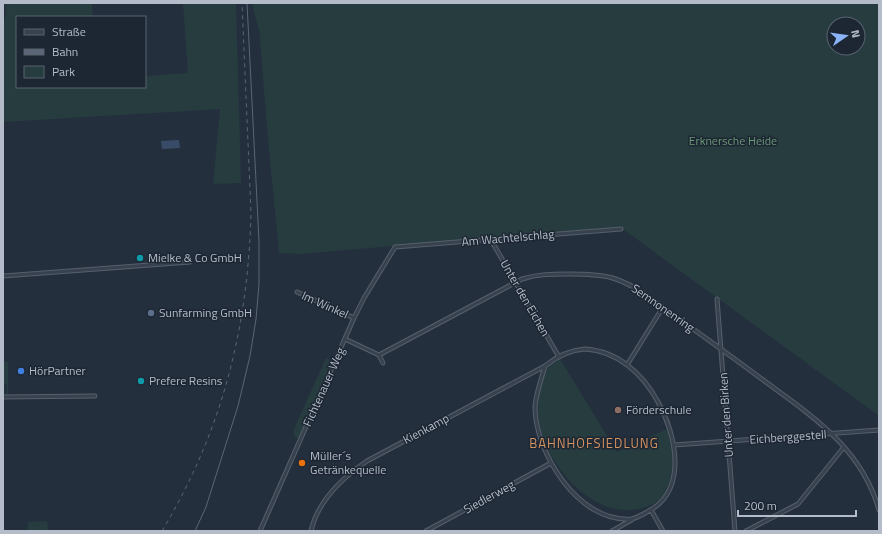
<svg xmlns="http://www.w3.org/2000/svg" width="882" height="534" viewBox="0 0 882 534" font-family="'Titillium Web',sans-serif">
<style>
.green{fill:#263c3f;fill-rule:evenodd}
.water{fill:#394c67}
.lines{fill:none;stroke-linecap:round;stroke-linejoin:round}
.minor-casing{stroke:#565f6c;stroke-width:5}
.minor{stroke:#38414e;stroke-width:3}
.tram{stroke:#5a6575;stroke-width:1}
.rail{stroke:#5a6575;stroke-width:1;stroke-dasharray:4 4;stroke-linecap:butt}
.culture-dot{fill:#0f9aa8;stroke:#1d2633;stroke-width:1.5}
.service-dot{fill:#5c6f8a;stroke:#1d2633;stroke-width:1.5}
.shop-dot{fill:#3f7fe0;stroke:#1d2633;stroke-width:1.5}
.education-dot{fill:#8d6e63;stroke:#1d2633;stroke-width:1.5}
.food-dot{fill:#e8710a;stroke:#1d2633;stroke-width:1.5}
.labels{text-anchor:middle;stroke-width:3;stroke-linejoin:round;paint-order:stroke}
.park-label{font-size:12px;fill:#6b9a76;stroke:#1d2633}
.street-label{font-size:12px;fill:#b4bcc9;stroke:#1d2633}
.poi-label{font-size:12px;fill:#b4bcc9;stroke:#1d2633;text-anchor:start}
.neighbourhood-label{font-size:13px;letter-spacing:1px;fill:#d59563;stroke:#1d2633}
</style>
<rect width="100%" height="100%" fill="#242f3e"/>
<path class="green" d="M5 3H92L93 17H17V87H145V76L188 73 183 3H236L241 183 213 184 220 109 3 122V29L6 11Z
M253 3H879V416L620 227 393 246 300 254 279 253C272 182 265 110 260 38 260 26 253 15 253 3ZM834 24H858V48H834Z
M326 358 333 361 299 439 295 437 293 431Z
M560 359 617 452 667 429C668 434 670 439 671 444 675 462 672 488 658 501 605 534 547 470 539 422 537 409 538 397 541 385 543 379 545 371 550 366 553 364 557 362 560 359Z
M3 361 8 362V394H3L7 393V385L3 384Z
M47 521 48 531H28V522Z"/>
<path class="water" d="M179 140 180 148 162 149 161 141Z"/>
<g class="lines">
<defs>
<path id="minor" d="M491 240 559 357
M3 276 190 262
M297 292 354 318
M717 299 735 531
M345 339 379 355 522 279C538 274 552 274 569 274 605 274 620 276 650 298 686 324 723 350 759 377 809 414 861 446 879 510
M585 349C618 351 643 374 658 402 676 434 689 491 647 512 642 515 637 518 631 519 579 523 535 453 535 407 536 393 541 380 545 366 556 357 571 350 585 349Z
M379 355 383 363
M627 365 663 307
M3 397 95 396
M674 445 879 430
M651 510 663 531
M260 531 354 318 364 298 395 247 621 229
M311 531C318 500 342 478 367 461L545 366
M426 531 551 463
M612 531 633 519
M746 531 798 504 844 447"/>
</defs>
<use href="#minor" class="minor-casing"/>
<use href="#minor" class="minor"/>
<path class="tram" d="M195 531 206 507 238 406 250 356 256 319 259 284V241L247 3"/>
<path class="rail" d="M162 531C222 431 248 329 251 213L242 3"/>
</g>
<g class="culture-dot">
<circle cx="140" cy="258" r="4"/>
<circle cx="141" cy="381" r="4"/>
</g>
<circle class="service-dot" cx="151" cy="313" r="4"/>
<circle class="shop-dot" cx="21" cy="371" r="4"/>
<circle class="education-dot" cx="618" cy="410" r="4"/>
<circle class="food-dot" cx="302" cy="463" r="4"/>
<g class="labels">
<g class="park-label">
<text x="733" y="145">Erknersche Heide</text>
</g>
<g class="street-label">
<text transform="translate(508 238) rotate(-5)" y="4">Am Wachtelschlag</text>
<text transform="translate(525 298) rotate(60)" y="4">Unter den Eichen</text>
<text transform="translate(325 305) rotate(24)" y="4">Im Winkel</text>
<text transform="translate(663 308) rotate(35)" y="4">Semnonenring</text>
<text transform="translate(324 387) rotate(-66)" y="4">Fichtenauer Weg</text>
<text transform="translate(726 415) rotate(-94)" y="4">Unter den Birken</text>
<text transform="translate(426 429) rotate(-28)" y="4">Kienkamp</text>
<text transform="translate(788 437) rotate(-4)" y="4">Eichberggestell</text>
<text transform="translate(489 497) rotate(-29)" y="4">Siedlerweg</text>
</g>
<g class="poi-label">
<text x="148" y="262">Mielke &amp; Co GmbH</text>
<text x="159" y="317">Sunfarming GmbH</text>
<text x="29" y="375">HörPartner</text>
<text x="149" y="385">Prefere Resins</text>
<text x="626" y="414">Förderschule</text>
<text x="310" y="460">Müller´s<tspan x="310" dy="14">Getränkequelle</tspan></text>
</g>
<g class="neighbourhood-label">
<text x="594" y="448">BAHNHOFSIEDLUNG</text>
</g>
</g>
<rect width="882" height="534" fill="none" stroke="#b4bcc9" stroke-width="8"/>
<rect x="16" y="16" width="130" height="72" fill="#1d2633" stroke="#59626f"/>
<rect x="24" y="29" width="20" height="6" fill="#38414e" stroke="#59626f"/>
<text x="52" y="36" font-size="12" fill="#b4bcc9">Straße</text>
<rect x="24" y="49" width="20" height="6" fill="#5a6575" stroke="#59626f"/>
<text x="52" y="56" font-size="12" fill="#b4bcc9">Bahn</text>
<rect x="24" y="66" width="20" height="12" fill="#263c3f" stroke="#59626f"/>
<text x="52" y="76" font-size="12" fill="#b4bcc9">Park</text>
<g transform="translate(846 36) rotate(77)"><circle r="19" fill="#1d2633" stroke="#59626f"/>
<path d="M0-3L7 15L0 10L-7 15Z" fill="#8ab4f8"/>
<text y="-6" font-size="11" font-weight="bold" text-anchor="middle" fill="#b4bcc9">N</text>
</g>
<path d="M738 510v6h118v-6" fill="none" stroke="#b4bcc9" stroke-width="2"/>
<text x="744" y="510" font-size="12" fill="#b4bcc9" stroke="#1d2633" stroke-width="3" paint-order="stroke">200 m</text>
</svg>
